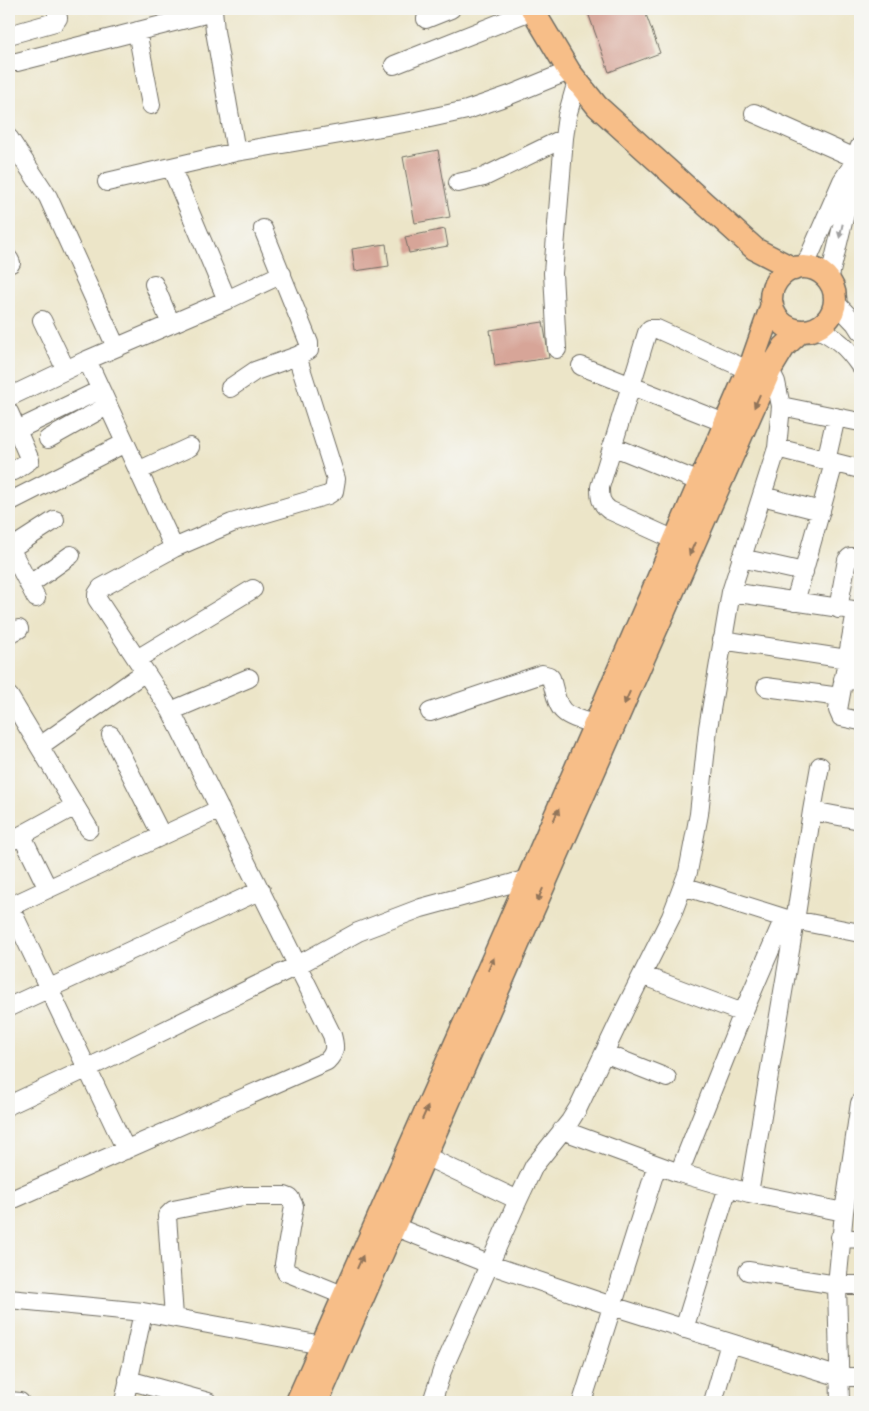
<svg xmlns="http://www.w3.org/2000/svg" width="869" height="1411" viewBox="0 0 869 1411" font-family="'Shantell Sans',sans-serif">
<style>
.building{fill:#d7a598}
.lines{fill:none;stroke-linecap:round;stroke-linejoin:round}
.minor-casing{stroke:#6f6c62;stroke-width:20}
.major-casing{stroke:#6f6c62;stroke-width:25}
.minor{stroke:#fff;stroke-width:18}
.major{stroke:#f7be88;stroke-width:22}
.oneway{fill:#a0a0a0}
.oneway2{fill:#91745a}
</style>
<rect width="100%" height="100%" fill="#f6f6f2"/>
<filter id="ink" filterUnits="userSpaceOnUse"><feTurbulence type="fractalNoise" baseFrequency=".02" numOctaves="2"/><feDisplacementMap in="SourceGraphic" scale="10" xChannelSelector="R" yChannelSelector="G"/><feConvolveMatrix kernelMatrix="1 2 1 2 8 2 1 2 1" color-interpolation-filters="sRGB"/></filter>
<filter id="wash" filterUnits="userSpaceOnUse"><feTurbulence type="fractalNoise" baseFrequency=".0096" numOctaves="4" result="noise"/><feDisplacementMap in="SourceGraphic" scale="20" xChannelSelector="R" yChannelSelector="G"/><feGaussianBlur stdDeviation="1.12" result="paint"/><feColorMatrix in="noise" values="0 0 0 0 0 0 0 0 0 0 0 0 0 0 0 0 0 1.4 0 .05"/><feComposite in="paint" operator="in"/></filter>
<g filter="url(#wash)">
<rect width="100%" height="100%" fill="#ece5c8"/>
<g id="blocks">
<path class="building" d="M592 9H644L660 53 609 72 587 10Z
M438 150 450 217 415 223 403 157Z
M445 229 448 246 409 253 405 237Z
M386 244 389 266 355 271 352 249Z
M543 322 549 358 495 366 490 330Z"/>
</g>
</g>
<g filter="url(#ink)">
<use href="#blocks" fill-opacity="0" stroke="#6f6c62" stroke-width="1"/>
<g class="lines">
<defs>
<path id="minor" d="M213 9 215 31 236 152
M426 19 451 9
M137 31 151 105
M9 35 55 22 58 18 56 9
M9 62H17L213 12
M394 65 533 10
M754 113 855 158
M9 138 48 197 116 347
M171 167 227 300
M107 182 236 152 416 121 467 110 510 95 569 71
M458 183 484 177 564 138
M9 259 11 263
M804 268 842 181 852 166 860 146
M829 280 852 185V169
M154 284 171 324
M835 302 855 323 860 331
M42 320 66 370
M816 328C837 338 847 347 860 366
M557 349 553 273 564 138 567 116 577 81
M581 366 725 423
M230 388 255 371 297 356
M9 397 87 360 227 300 282 274
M781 406 860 422
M9 412 30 460 14 471 9 469
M17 430 100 390
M48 439 107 406
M612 446 700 482
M777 448 860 469
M826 461 836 417
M138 471 190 447
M762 496 821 511
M9 502 125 443
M675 540 609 510C600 503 600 497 600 487L647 333 650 329H657L748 370
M9 546 36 598
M174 548 232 523 328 495 334 491 336 479 297 356 309 350V343L263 229
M10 549 55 520
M741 558 804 572
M29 585 71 555
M731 592 860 611
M795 602 834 463
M838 609 847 560 850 557H860
M856 611 838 710 841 717 860 721
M9 634 19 629
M722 640 847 659
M137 659 253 589
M843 679 860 681
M766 687 840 697
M9 696 89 829
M171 711 249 678
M430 712 542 674 549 676 551 678C560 714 559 714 595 724
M111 735 162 836
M40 746 145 672
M812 811 860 820
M22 836 48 889
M9 842 75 806
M683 886 784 918 860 933
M9 907 220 809
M10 907 126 1150
M642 975 743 1013
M9 1007 261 890
M604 1053 667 1078
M9 1105 88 1068 298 965 358 932 421 908 528 879
M562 1130 679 1173 749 1193 844 1212
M425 1156 518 1200
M679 1173 743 1013 784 918
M749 1193 795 921 812 811 820 766
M9 1201 327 1061C336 1052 335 1046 332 1035L171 711 97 599V594L101 588 174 548 87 360
M383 1222 491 1265 612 1306 840 1377H860
M840 1237 860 1239
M748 1271 837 1285H860
M9 1299 143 1312
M174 1317 167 1216 173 1210 243 1196H285L290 1198 294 1206 284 1264 286 1272 345 1296
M684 1329 728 1187
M128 1380 208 1402
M9 1401 20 1402
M124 1402 143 1312 322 1345
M432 1402 442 1371 518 1200 534 1166 570 1121 578 1108 625 1009 671 917 688 872 699 814 708 728 731 592 777 448 781 406 776 382 770 370
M582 1402 657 1165
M713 1402 730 1343
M840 1402 837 1285 844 1212 860 1103"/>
<path id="major" d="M532 9 569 71 597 106 755 249 794 269
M771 299a32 32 0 1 1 64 0a32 32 0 1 1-64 0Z
M297 1402 504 934 700 482 753 359 772 305
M317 1402 770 370 784 347 801 331"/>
</defs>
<use href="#minor" class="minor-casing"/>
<use href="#major" class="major-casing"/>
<use href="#minor" class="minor"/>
<use href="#major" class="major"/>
</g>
<defs><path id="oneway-solid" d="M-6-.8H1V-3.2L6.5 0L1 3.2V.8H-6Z" transform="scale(1.25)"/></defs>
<use class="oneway" href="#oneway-solid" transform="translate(841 231) rotate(103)"/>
<g class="oneway2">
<use href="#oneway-solid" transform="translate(757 401) rotate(114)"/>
<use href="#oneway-solid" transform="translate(692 549) rotate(114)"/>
<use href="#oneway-solid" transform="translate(627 698) rotate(114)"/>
<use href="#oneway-solid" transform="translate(556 815) rotate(-67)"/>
<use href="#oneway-solid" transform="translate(540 895) rotate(114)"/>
<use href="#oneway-solid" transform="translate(491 964) rotate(-66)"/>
<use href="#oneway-solid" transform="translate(425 1113) rotate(-66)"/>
<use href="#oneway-solid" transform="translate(360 1262) rotate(-66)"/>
</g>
</g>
<rect width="869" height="1411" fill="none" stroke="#f6f6f2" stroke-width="30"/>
</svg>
